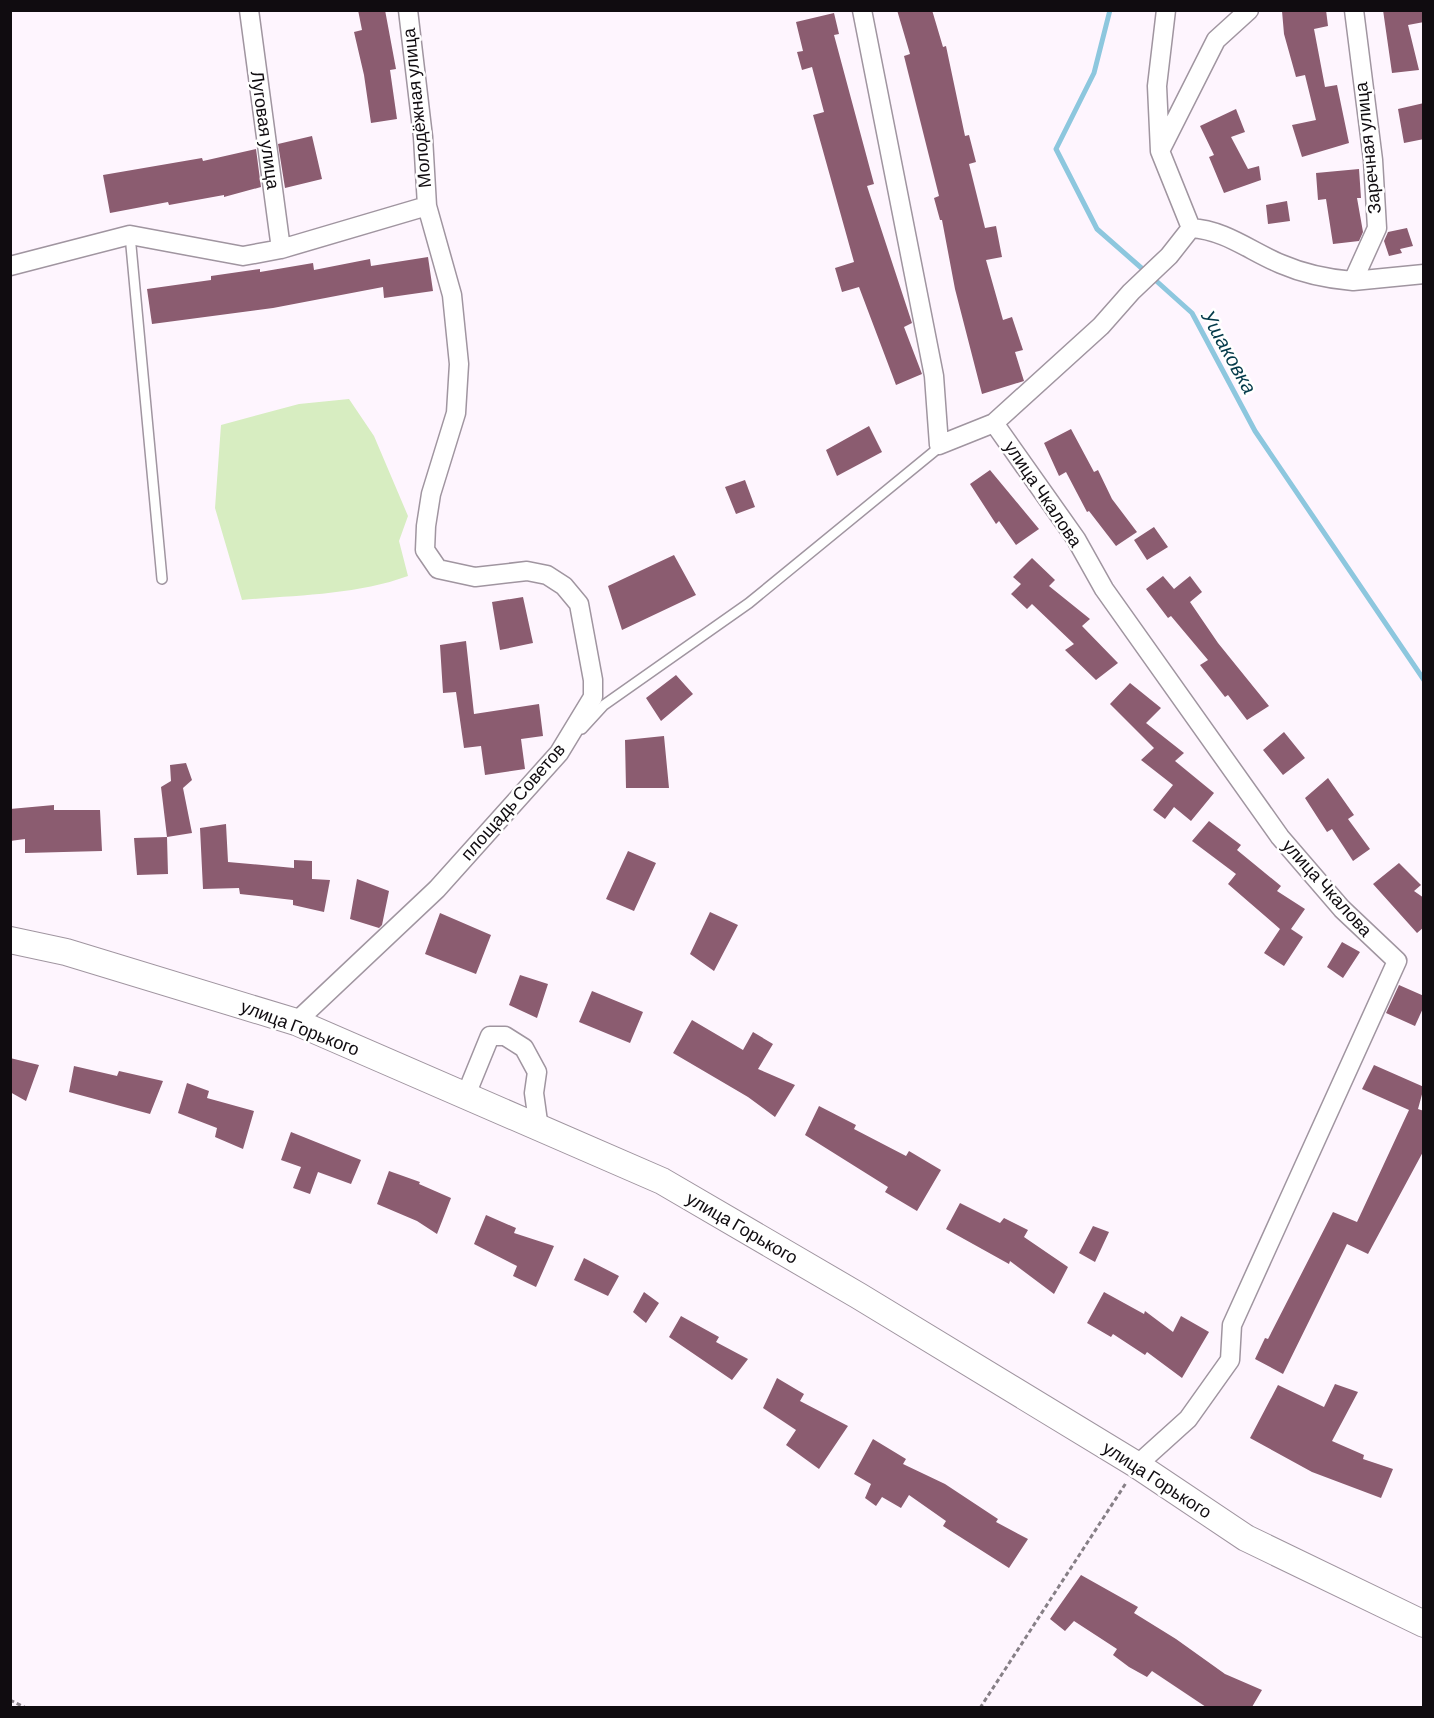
<svg xmlns="http://www.w3.org/2000/svg" width="1434" height="1718" viewBox="0 0 1434 1718" font-family="Barlow,sans-serif">
<style>
.green{fill:#d7edc1}
.lines{fill:none;stroke-linecap:round;stroke-linejoin:round}
.stream{stroke:#8dc7de;stroke-width:5}
.building{fill:#8b5c70}
.lane-casing{stroke:#a095a0;stroke-width:12}
.street-casing{stroke:#a095a0;stroke-width:21}
.secondary-casing{stroke:#a095a0;stroke-width:28}
.path{stroke:#867f86;stroke-width:3;stroke-dasharray:4.5 3;stroke-linecap:butt}
.lane{stroke:#fff;stroke-width:9}
.street{stroke:#fff;stroke-width:18}
.secondary{stroke:#fff;stroke-width:26}
.labels{text-anchor:middle;stroke-width:5;stroke-linejoin:round;paint-order:stroke}
.street-label{font-size:18px;fill:#100c10;stroke:#fff}
.water-label{font-size:20px;font-style:italic;fill:#043a4a;stroke:#fff}
</style>
<rect width="100%" height="100%" fill="#fef5fe"/>
<path class="green" d="M349 399 374 436 408 516 399 541 408 576C356 595 297 595 242 600L215 508 221 425 299 404Z"/>
<g class="lines">
<path class="stream" d="M1110 10 1094 73 1056 149 1097 229 1146 272
M1153 278 1192 313 1255 431 1424 680"/>
</g>
<path class="building" d="M358 10H385L396 69 390 70 397 119 371 123 364 75 354 32 362 30Z
M897 10H932L943 47 946 46 965 136 969 135 976 162 969 164 985 228 996 226 1002 257 986 260 1003 320 1012 317 1023 350 1015 352 1024 381 982 394 955 289 942 220H940L934 198 939 196 904 56 910 54Z
M1326 10 1328 26 1314 29 1325 87 1337 85 1349 143 1302 157 1292 125 1316 120 1305 75 1296 77 1284 34 1282 11Z
M1383 10H1424V22L1408 25 1419 70 1392 73Z
M834 13 839 34 834 35 874 184 867 186 912 323 904 327 922 374 896 385 859 287 842 292 835 268 854 262 813 115 824 112 812 67 802 70 797 52 803 51 796 22Z
M1424 103V139L1404 143 1398 109Z
M1236 109 1245 132 1231 137 1248 169 1259 166 1261 180 1224 193 1209 157 1214 155 1200 126Z
M312 136 322 179 285 188 278 144Z
M256 149 261 187 224 197V195L169 205 168 202 110 213 103 175 202 158 203 161Z
M1359 169 1361 198H1357L1363 232 1359 241 1333 244 1326 199 1318 200 1316 173Z
M1287 201 1290 221 1268 224 1266 205Z
M1407 228 1413 246 1400 249 1402 253 1389 256 1384 241 1388 232Z
M428 257 433 291 384 298 383 287 273 308 152 324 147 289 211 280V276L260 269V272L313 263 314 270 370 259 371 266Z
M869 426 882 452 837 476 826 450Z
M1071 429 1094 472 1098 470 1112 499 1137 532 1116 546 1089 511 1087 512 1066 472 1059 476 1044 443Z
M990 470 1039 529 1016 545 999 521 996 524 970 484Z
M745 480 755 507 736 514 725 487Z
M1154 527 1168 547 1147 560 1134 540Z
M674 555 696 595 622 630 608 586Z
M1032 558 1055 580 1049 586 1090 619 1082 626 1118 663 1096 680 1065 650 1074 644 1032 604 1027 609 1011 594 1021 584 1013 577Z
M1163 576 1174 589 1190 576 1202 592 1190 602 1218 643 1269 706 1247 720 1228 695 1225 697 1200 665 1208 660 1171 616 1168 618 1146 589Z
M523 597 533 643 500 650 492 602Z
M466 641 474 714 539 704 543 736 521 739 525 769 485 775 481 746 464 748 456 692 443 693 440 645Z
M676 675 693 694 661 721 646 698Z
M1130 683 1161 708 1146 723 1184 753 1175 761 1214 793 1191 821 1174 807 1165 819 1153 810 1173 785 1141 760 1154 748 1110 704Z
M1284 732 1305 758 1283 775 1263 750Z
M664 736 669 788H626L625 740Z
M186 763 192 780 183 788 192 833 167 837 161 787 171 781 170 765Z
M1328 778 1354 815 1348 819 1370 849 1353 861 1332 829 1327 832 1305 798Z
M54 805V810H100L102 851 25 853V839L10 841V809Z
M1209 821 1241 845 1237 850 1281 886 1277 891 1305 909 1291 929 1303 937 1284 966 1264 953 1280 929 1228 884 1236 874 1192 841Z
M226 824 228 862 294 868V860L312 861V879L330 880 324 912 293 905V900L240 894 239 888 203 889 200 828Z
M167 837 168 874 137 875 134 838Z
M628 851 656 863 634 911 606 899Z
M1399 863 1421 885 1414 891 1424 898V927L1417 933 1373 884Z
M357 879 389 891 382 925 379 928 350 919Z
M710 912 738 925 714 971 690 954Z
M440 913 491 935 476 974 425 954Z
M1342 942 1360 952 1343 978 1327 967Z
M520 975 548 984 537 1018 509 1005Z
M1399 985 1424 996V1006L1415 1026 1386 1013Z
M592 991 643 1012 630 1043 579 1022Z
M692 1020 743 1050 753 1032 773 1044 758 1069 795 1085 775 1117 748 1097 673 1053Z
M10 1058 39 1065 26 1101 10 1092Z
M1374 1065 1424 1087 1418 1109 1424 1111V1150L1368 1254 1347 1244 1283 1374 1255 1359 1265 1338 1268 1339 1333 1212 1357 1222 1409 1110 1362 1089Z
M74 1066 117 1076 119 1071 163 1081 150 1114 69 1092Z
M187 1083 209 1091 207 1098 254 1111 243 1149 215 1137 217 1128 178 1113Z
M819 1106 856 1125 854 1129 906 1156 909 1151 941 1170 917 1211 885 1192 888 1187 805 1135Z
M291 1132 361 1160 351 1184 318 1172 310 1194 293 1188 301 1167 281 1160Z
M389 1171 420 1182 419 1184 451 1198 437 1234 417 1221 377 1204Z
M960 1203 1000 1223 1004 1218 1028 1230 1024 1237 1068 1267 1054 1294 1010 1261 1009 1264 946 1229Z
M486 1215 516 1228 514 1233 554 1246 536 1287 513 1276 517 1266 474 1244Z
M1093 1226 1109 1232 1095 1262 1079 1253Z
M584 1258 619 1276 608 1296 574 1280Z
M644 1292 659 1303 646 1323 633 1312Z
M1104 1292 1144 1314 1145 1311 1173 1332 1181 1316 1209 1332 1182 1378 1147 1352 1145 1355 1113 1334 1111 1337 1087 1323Z
M681 1316 719 1337 716 1342 748 1359 732 1380 669 1337Z
M777 1378 804 1394 800 1401 848 1426 819 1469 786 1445 796 1430 763 1408Z
M1335 1384 1358 1392 1332 1441 1364 1455 1363 1459 1393 1469 1381 1498 1312 1472 1250 1438 1278 1385 1324 1407Z
M873 1439 906 1459 903 1464 945 1484 998 1519 996 1522 1028 1539 1009 1568 943 1526 946 1521 909 1495 901 1508 882 1497 876 1506 865 1498 871 1484 854 1474Z
M1081 1575 1138 1607 1134 1613 1176 1639 1225 1674 1262 1690 1252 1707H1206L1152 1671 1147 1677 1129 1667 1113 1655 1117 1649 1074 1621 1065 1631 1050 1619Z"/>
<g class="lines">
<defs>
<path id="lane" d="M130 235 162 579
M582 729 604 705 749 603 942 445"/>
<path id="street" d="M249 10 281 249
M862 10 934 376 939 445 994 423 1076 539 1104 589 1280 837 1342 909 1397 961 1232 1325 1230 1360 1188 1419 1137 1465
M1166 10 1157 86 1160 151 1191 228C1225 230 1250 251 1281 264 1304 274 1329 279 1353 281
M1354 10 1373 160 1377 228 1353 281 1424 274
M1161 149 1216 40 1249 10
M10 266 130 235 243 256 281 249 427 206
M994 423 1101 326 1131 292 1169 256 1191 228
M296 1022 437 889 559 753 593 697V680L579 604 564 586 547 575 527 571 475 577 438 569 425 550 426 526 431 494 456 413 459 364 452 295 427 206 423 137 408 10
M461 1095 470 1085 490 1036H505L524 1048 537 1072 534 1093 539 1129"/>
<path id="secondary" d="M10 940 66 952 296 1022 662 1181 859 1296 1137 1465 1246 1538 1424 1624"/>
</defs>
<use href="#lane" class="lane-casing"/>
<use href="#street" class="street-casing"/>
<use href="#secondary" class="secondary-casing"/>
<path class="path" d="M10 1700 26 1708
M980 1708 1126 1483"/>
<use href="#lane" class="lane"/>
<use href="#street" class="street"/>
<use href="#secondary" class="secondary"/>
</g>
<g class="labels">
<g class="street-label">
<text transform="translate(417 108) rotate(-96)" y="6">Молодёжная улица</text>
<text transform="translate(265 130) rotate(82)" y="6">Луговая улица</text>
<text transform="translate(1368 148) rotate(-96)" y="6">Заречная улица</text>
<text transform="translate(1043 494) rotate(56)" y="6">улица Чкалова</text>
<text transform="translate(513 802) rotate(-49)" y="6">площадь Советов</text>
<text transform="translate(1327 888) rotate(48)" y="6">улица Чкалова</text>
<text transform="translate(300 1028) rotate(21)" y="6">улица Горького</text>
<text transform="translate(742 1228) rotate(30)" y="6">улица Горького</text>
<text transform="translate(1157 1480) rotate(33)" y="6">улица Горького</text>
</g>
<g class="water-label">
<text transform="translate(1229 352) rotate(61)" y="7">Ушаковка</text>
</g>
</g>
<rect width="1434" height="1718" fill="none" stroke="#100c10" stroke-width="24"/>
</svg>
